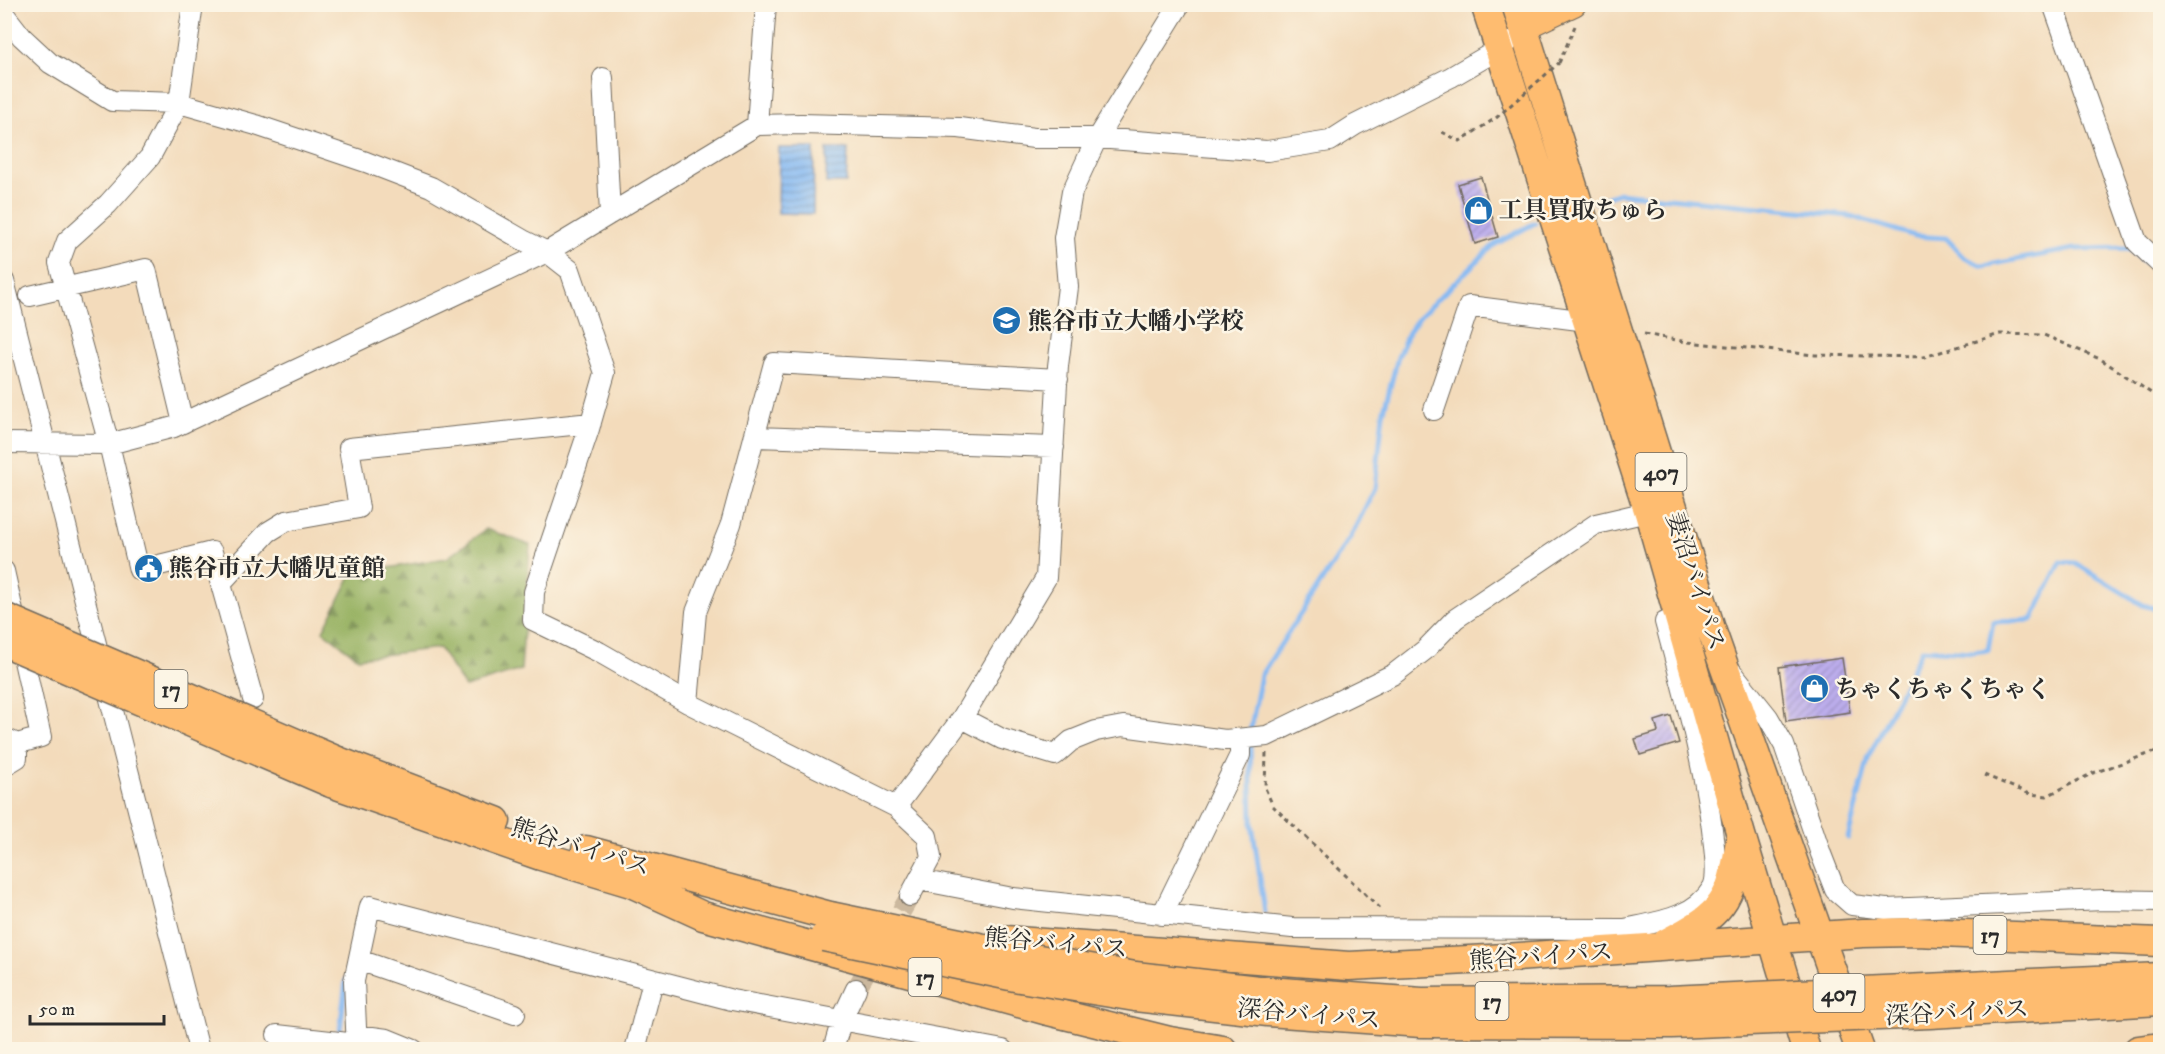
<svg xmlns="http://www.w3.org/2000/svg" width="2165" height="1054" viewBox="0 0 2165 1054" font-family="'IM FELL DW Pica','Noto Serif JP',serif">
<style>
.forest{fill:url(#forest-firs);stroke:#626e48;stroke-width:1.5}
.water{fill:url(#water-rules);stroke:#58728f;stroke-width:1.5}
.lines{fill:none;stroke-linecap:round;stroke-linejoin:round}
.stream{stroke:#85b9f3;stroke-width:5}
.building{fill:url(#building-hatch)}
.minor-tunnel{stroke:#cbb89e;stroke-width:20;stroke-dasharray:20 10;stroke-linecap:butt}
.minor-casing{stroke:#71695d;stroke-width:22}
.major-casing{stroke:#71695d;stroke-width:26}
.highway-casing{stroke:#71695d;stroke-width:31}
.path{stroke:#71695d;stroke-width:3;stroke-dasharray:4.5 4.5;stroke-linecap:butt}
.minor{stroke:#fff;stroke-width:20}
.major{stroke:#febc70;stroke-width:24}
.highway{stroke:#febc70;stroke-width:28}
.highway-bridge-casing{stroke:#71695d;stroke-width:31;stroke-linecap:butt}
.path-bridge{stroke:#71695d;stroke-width:3;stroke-dasharray:4.5 4.5;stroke-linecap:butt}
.highway-bridge{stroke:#febc70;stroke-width:28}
.labels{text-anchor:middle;stroke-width:5;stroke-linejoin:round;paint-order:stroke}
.shield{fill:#fcf5e5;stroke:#6a6863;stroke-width:1.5}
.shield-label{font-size:22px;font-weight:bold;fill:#2b2b2b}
.poi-label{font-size:24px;font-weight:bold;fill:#2b2b2b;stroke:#fcf5e5;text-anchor:start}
.street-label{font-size:24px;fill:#2b2b2b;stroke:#fcf5e5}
</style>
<defs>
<pattern id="forest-firs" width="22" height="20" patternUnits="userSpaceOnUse" patternTransform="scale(1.5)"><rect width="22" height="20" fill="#98b264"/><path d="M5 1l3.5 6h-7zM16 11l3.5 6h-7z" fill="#7c9153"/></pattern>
<pattern id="water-rules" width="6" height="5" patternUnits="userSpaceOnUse" patternTransform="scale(1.5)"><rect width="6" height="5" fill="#85b9f3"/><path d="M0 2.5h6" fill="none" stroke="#6d97c5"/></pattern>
<pattern id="building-hatch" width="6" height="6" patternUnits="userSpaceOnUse" patternTransform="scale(1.5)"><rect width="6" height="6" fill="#bdaeed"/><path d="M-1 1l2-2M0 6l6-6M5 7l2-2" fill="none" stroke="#9a8ec0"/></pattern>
</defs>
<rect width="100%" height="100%" fill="#fcf5e5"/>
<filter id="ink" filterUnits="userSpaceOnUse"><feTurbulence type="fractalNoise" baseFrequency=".0167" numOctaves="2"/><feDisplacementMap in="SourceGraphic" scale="12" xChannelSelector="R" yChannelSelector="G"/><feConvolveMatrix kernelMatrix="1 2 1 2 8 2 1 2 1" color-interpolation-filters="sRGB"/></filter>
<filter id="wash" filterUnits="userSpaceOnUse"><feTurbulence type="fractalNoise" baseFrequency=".008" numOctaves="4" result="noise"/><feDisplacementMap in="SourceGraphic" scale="24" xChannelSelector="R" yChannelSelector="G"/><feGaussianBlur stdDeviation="1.35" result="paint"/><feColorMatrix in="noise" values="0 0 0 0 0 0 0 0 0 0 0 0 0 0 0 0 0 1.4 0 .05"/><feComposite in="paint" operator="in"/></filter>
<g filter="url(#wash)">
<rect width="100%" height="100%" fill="#f3dbbb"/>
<path class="forest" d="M486 529 530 545 521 670 465 687 439 648 358 658 323 631 352 574 447 558Z"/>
<path class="water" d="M779 148H814L813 214 778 213Z
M827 149H848L846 183H826Z"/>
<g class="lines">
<path class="stream" d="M1595 202 1619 193 1850 216 1915 236 1946 238 1965 258 1983 266 2074 249 2128 248 2145 262
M1250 733 1261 675 1351 536 1375 488 1383 414 1398 357 1409 331 1420 316 1494 245 1535 223
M1250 742 1252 824 1265 912
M1848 838 1869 756 1922 649 1973 652 1988 650 1993 622 2032 620 2061 562 2075 563 2143 605 2160 610
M339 1039 346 980"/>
</g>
<g id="blocks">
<path class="building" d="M1481 177 1498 237 1475 244 1458 184Z
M1842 658 1850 712 1786 721 1779 667Z
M1671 716 1679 743 1640 755 1635 739 1658 732 1655 721Z"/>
</g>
</g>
<g filter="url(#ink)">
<use href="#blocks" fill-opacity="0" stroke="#71695d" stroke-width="1.5"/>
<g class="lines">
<path class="minor-tunnel" d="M856 989 910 896"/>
<defs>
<path id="minor" d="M193 4 179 103 150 157 108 204 67 241 59 263 109 444 139 570 212 552 253 699
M2053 4 2137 242 2160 264
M4 14 22 37 50 63 112 101 179 103 256 125 366 162 431 187 523 240 547 252 570 270 605 373 589 429 534 592 533 620 599 652 688 703 896 807 927 836 931 857 910 896
M603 78 610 214
M757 125 766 4
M4 281 199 1050
M30 296 146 269 183 423
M1434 410 1469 306 1587 321
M754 437 1054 447
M4 443 109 444 174 427 547 252 757 125 801 124 959 128 1034 138H1097L1267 151 1330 141 1355 125 1451 77 1499 49 1508 42
M4 571 41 737 17 744
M221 583 268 532 286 521 359 508 349 448 591 423
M1732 672 1768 717 1784 745 1821 854 1835 890 1852 905 1886 909 2104 900 2160 901
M688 703 696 612 731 524 774 363 1058 379
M962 718 1002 739 1055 755 1071 741 1096 731 1123 726 1225 740 1267 736 1394 674 1425 650 1455 619 1596 524 1660 509
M4 766 17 758V744L5 738
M896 807 962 718 1046 578 1058 366 1068 287 1064 238 1072 192 1097 138 1180 4
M919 880 1013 898 1292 928 1625 929C1657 922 1695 918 1713 887 1718 877 1715 858 1714 846 1706 770 1685 696 1665 622L1679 618
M1162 915 1240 755V739
M359 960 515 1014
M277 1035 357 1044
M357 1035 387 1039 414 1050
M357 1050 354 981 370 906 732 1000 1003 1050
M635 1050 653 981
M833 1050 842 1019 856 989"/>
<path id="major" d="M1523 28 1574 4"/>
<path id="highway" d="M1485 4 1649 513 1741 835 1806 1050
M1516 4 1711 629 1860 1050
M338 761 496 821
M331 783 541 856 651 889
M586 850 830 916
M633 884 703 916 1048 1011 1170 1041 1223 1050
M1006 940 1349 966 1489 959 1863 933 1916 932 2160 942
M1666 943C1723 913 1731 903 1740 840
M2138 1050 2160 1047"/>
</defs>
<use href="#minor" class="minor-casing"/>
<use href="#major" class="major-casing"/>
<use href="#highway" class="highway-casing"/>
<path class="path" d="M1559 63 1575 26
M1442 132 1460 141 1496 118
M1644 334 1687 342 1815 355 1924 357 2000 334 2044 335 2102 360 2160 399
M1266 753 1265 788 1273 806 1383 911
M1984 775 2030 794 2047 796 2093 773 2160 750"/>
<use href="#minor" class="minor"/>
<use href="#major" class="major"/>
<use href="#highway" class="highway"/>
<defs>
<path id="highway-bridge" d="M4 617 338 761
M4 642 331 783
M830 916 1022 956 1135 976 1267 991 1422 1002 1669 1000 2160 977
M824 937 1020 978 1135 997 1268 1012 1421 1023 1672 1024 1930 1014 2160 1001"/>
</defs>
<use href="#highway-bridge" class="highway-bridge-casing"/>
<path class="path-bridge" d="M1496 118 1559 63"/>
<use href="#highway-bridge" class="highway-bridge"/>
</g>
</g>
<defs>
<symbol id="shop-disc" viewBox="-11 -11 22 22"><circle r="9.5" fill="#1f6fb2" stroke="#fcf5e5"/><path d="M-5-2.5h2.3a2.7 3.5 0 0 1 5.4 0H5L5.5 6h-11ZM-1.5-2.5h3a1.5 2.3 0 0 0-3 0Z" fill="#fff"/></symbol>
<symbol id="school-disc" viewBox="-11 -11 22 22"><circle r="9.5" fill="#1f6fb2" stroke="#fcf5e5"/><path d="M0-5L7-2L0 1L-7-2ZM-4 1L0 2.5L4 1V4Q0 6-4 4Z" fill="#fff"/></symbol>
<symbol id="civic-disc" viewBox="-11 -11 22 22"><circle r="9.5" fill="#1f6fb2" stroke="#fcf5e5"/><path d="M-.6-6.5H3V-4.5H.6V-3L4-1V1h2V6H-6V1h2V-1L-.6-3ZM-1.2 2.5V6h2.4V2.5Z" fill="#fff"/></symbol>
</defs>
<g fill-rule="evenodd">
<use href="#shop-disc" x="1462" y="194" width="33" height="33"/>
<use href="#school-disc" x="990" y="304" width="33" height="33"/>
<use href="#civic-disc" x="132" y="552" width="33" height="33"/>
<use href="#shop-disc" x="1798" y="672" width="33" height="33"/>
</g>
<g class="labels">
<g class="shield">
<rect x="1635.5" y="453" width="51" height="38" rx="4.5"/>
<rect x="154.5" y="670" width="33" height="38" rx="4.5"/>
<rect x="1973.5" y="916" width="33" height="38" rx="4.5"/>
<rect x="908.5" y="958" width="33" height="38" rx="4.5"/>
<rect x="1813.5" y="974" width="51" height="38" rx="4.5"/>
<rect x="1475.5" y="982" width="33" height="38" rx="4.5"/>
</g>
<g class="shield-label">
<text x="1661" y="480">407</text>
<text x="171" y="697">17</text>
<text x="1990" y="943">17</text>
<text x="925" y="985">17</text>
<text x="1839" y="1001">407</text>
<text x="1492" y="1009">17</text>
</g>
<g class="poi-label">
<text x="1499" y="218">工具買取ちゅら</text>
<text x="1028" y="329">熊谷市立大幡小学校</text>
<text x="169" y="576">熊谷市立大幡児童館</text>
<text x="1835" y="697">ちゃくちゃくちゃく</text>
</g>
<g class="street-label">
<text transform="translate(1696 581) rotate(72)" y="8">妻沼バイパス</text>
<text transform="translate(581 847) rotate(17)" y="8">熊谷バイパス</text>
<text transform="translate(1056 943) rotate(5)" y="8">熊谷バイパス</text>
<text transform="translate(1541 956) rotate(-4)" y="8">熊谷バイパス</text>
<text transform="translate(1957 1012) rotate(-3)" y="8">深谷バイパス</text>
<text transform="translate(1309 1014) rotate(5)" y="8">深谷バイパス</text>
</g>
</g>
<rect width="2165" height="1054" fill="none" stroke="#fcf5e5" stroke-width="24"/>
<path d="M30 1015v9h134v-9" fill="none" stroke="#2b2b2b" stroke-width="3"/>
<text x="39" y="1015" font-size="18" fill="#2b2b2b" stroke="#fcf5e5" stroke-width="4.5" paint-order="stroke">50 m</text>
</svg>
